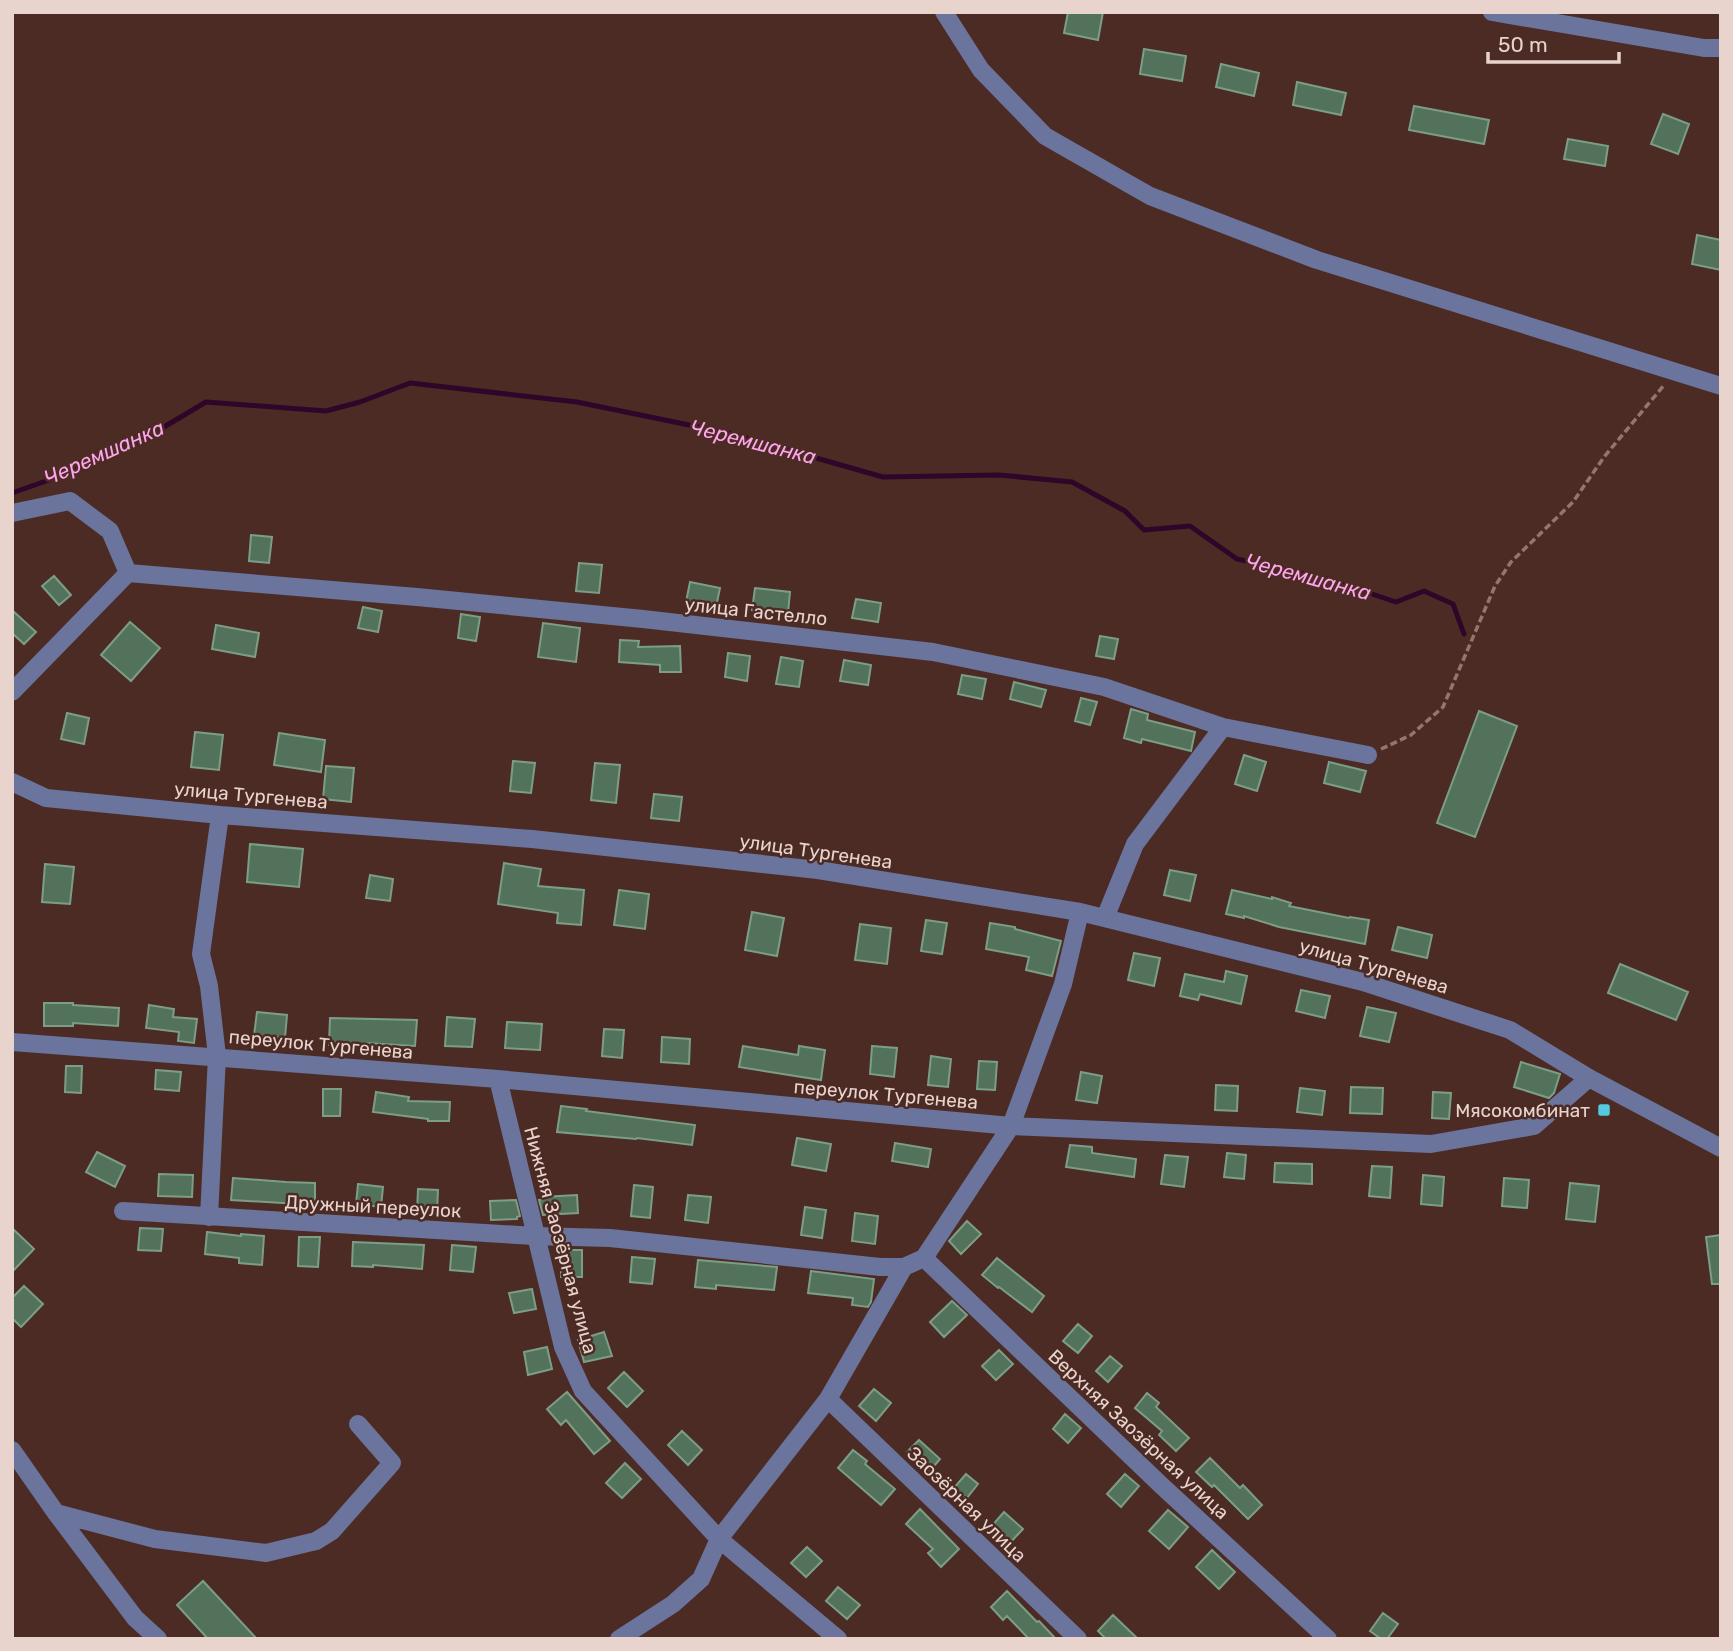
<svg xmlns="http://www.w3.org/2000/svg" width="1733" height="1651" viewBox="0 0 1733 1651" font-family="Rubik,sans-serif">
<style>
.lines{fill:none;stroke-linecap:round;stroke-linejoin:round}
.stream{stroke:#30052a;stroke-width:5}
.building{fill:#52725c;stroke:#7c9d86;stroke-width:2}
.path{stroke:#927670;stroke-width:3.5;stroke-dasharray:7 3.5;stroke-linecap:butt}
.minor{stroke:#6a749c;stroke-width:18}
.poi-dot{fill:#56c9e1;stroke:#4c2b24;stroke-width:2.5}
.labels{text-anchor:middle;stroke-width:5;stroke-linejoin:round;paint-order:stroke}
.street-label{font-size:19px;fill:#e8d3cd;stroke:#4c2b24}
.poi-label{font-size:19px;fill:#e8d3cd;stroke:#4c2b24;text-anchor:end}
.water-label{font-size:21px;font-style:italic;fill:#fea5ed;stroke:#4c2b24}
</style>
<rect width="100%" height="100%" fill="#4c2b24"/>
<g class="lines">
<path class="stream" d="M12 493 63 475 142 440 206 402 326 411 360 402 410 383 577 402 728 433 883 477 999 475 1072 482 1125 511 1144 530 1190 526 1237 559 1327 579 1396 602 1424 591 1453 604 1464 634"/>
</g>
<path class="building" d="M1068 12H1103L1098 40 1064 33Z
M1144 49 1186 56 1182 81 1140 74Z
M1221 64 1259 73 1254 96 1216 87Z
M1297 82 1346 93 1341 115 1293 105Z
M1414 106 1489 120 1484 144 1409 130Z
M1663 114 1689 124 1678 154 1651 144Z
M1568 139 1608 146 1605 166 1564 159Z
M1697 235 1721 240V270L1692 264Z
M251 535 272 537 269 563 249 561Z
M579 563 602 565 599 593 576 591Z
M54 576 71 595 59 605 42 586Z
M690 582 720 588 716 607 686 602Z
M755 588 790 592 788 613 752 610Z
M856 599 881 603 878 622 852 618Z
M363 607 382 611 378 632 358 628Z
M12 610 36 632 24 644 12 633Z
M461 614 480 617 476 641 458 638Z
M130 622 160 648 131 681 101 655Z
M543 623 580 628 576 662 538 657Z
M216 625 259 633 255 657 212 649Z
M1100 636 1118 639 1114 659 1096 656Z
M620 640 639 641 638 647 680 646 681 672H660V665L619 662Z
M728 653 750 656 747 681 725 677Z
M781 657 803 661 799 687 776 684Z
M844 660 871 665 868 685 840 681Z
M962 675 986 679 982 699 958 694Z
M1014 682 1046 690 1041 707 1010 699Z
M1081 698 1097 702 1090 725 1075 721Z
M1131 709 1148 714 1147 720 1195 732 1191 751 1142 739 1141 743 1124 738Z
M1479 711 1517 726 1475 837 1437 823Z
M67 713 89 718 84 744 61 739Z
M195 732 223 735 219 770 191 767Z
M279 733 325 740 321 772 274 765Z
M1244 755 1266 762 1257 791 1235 784Z
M513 761 535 763 531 793 510 791Z
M1329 762 1366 771 1360 792 1324 783Z
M595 763 620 765 616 803 591 800Z
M326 766 354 768 351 802 323 799Z
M654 794 682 797 679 821 651 818Z
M250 844 303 849 299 887 247 882Z
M504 863 541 869 538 886 584 890 581 925 557 923 558 913 498 904Z
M45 864 74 867 70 904 42 902Z
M1170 870 1196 875 1190 901 1164 895Z
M370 875 393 879 390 901 366 898Z
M619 890 649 894 645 929 614 925Z
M1232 890 1272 899V897L1291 903 1289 906 1349 918 1350 917 1369 920 1365 944 1279 927 1244 916V918L1226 914Z
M752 912 784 918 777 956 745 950Z
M926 920 947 923 942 954 921 951Z
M990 923 1015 927V929L1061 941 1052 976 1026 970 1029 957 986 949Z
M860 924 891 928 887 964 855 960Z
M1398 927 1432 935 1427 958 1392 950Z
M1134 953 1160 958 1154 986 1128 980Z
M1620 964 1688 992 1676 1020 1608 993Z
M1226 971 1247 976 1241 1004 1200 994 1198 1000 1180 996 1185 974 1224 982Z
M1301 990 1330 996 1325 1018 1296 1011Z
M44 1003H73V1005L119 1008 118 1026 73 1023V1026H44Z
M149 1005 174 1009 173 1017 197 1019 194 1043 178 1041 179 1032 146 1028Z
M1367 1007 1396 1013 1389 1042 1360 1036Z
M257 1012 287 1015 285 1038 254 1035Z
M447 1017 475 1019 472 1047 445 1046Z
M330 1018 417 1020 415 1046 365 1043V1046L329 1045Z
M507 1022 542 1024 540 1050 505 1048Z
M604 1029 624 1030 622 1058 602 1056Z
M662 1037 690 1039 689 1064 661 1062Z
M743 1046 798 1055 799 1046 825 1050 821 1080 739 1067Z
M872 1046 897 1048 894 1077 870 1074Z
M931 1056 951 1059 948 1087 928 1085Z
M979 1061 997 1062 995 1090 977 1089Z
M1521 1062 1560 1074 1554 1093 1549 1098 1514 1087Z
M66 1066H82L81 1093 65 1092Z
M156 1070 181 1072 179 1091 155 1089Z
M1081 1072 1102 1076 1097 1103 1076 1100Z
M1216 1085 1238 1086 1237 1111 1215 1110Z
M1351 1087 1383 1088 1382 1114 1350 1113Z
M1300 1088 1325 1091 1322 1115 1297 1112Z
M323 1089H341L340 1116H323Z
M376 1092 409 1097 408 1101 450 1102 449 1121H428V1119L373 1112Z
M1433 1092 1451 1093 1449 1119 1432 1118Z
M561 1106 587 1109 586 1111 695 1125 692 1145 637 1138 636 1139 557 1132Z
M797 1138 831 1144 826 1171 792 1165Z
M895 1143 931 1149 928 1167 892 1161Z
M1070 1145 1092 1147V1153L1136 1159 1134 1177 1066 1167Z
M97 1152 125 1166 115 1187 86 1172Z
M1227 1153 1246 1155 1244 1179 1224 1177Z
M1165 1155 1188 1157 1184 1187 1161 1184Z
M1275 1163 1312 1164V1184L1274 1182Z
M1372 1166 1392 1167 1390 1198 1369 1196Z
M159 1174 193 1175 192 1197 158 1196Z
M1423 1175 1444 1177 1442 1206 1421 1204Z
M233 1178 286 1182 315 1183V1205L231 1200Z
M1504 1178 1529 1180 1527 1208 1502 1206Z
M1570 1183 1599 1186 1595 1222 1566 1219Z
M358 1184 383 1187 381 1207 356 1204Z
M634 1185 653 1187 650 1218 631 1216Z
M418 1189 438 1190 437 1213 417 1212Z
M577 1195 578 1213 543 1215 539 1200 543 1199 542 1197Z
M688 1195 711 1197 708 1223 685 1220Z
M516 1200 520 1216 517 1217V1219L491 1220 490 1201Z
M805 1207 826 1210 822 1238 801 1235Z
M855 1213 878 1216 875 1244 852 1241Z
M967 1221 981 1234 961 1254 949 1241Z
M12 1228 34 1249 12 1272Z
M140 1228 163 1229 161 1251 138 1250Z
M207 1232 241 1236V1234L264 1236 262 1265 239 1263V1258L205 1254Z
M1721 1235V1284H1712L1706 1237Z
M299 1237H320L318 1267 298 1266Z
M353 1242 424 1245 422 1269 373 1265V1267L352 1266Z
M452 1245 476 1247 473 1272 450 1270Z
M561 1250H582V1277H561Z
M632 1257 655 1259 652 1284 630 1282Z
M997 1258 1044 1296 1032 1312 999 1287 998 1288 982 1275Z
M698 1260 777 1267 774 1290 716 1285V1289L695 1287Z
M811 1271 874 1279 871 1302 868 1307 852 1305 853 1298 808 1293Z
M24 1286 43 1304 21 1327 12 1318V1298Z
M532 1289 536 1309 514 1313 509 1293Z
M952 1301 967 1315 944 1337 930 1322Z
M1078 1324 1092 1336 1078 1353 1063 1341Z
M604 1332 612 1356 584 1362 578 1340Z
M547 1347 552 1369 528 1375 524 1352Z
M999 1350 1013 1364 996 1380 982 1366Z
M1110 1356 1122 1366 1108 1382 1096 1371Z
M624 1372 643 1391 627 1407 608 1388Z
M874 1389 891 1403 876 1421 859 1406Z
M567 1392 610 1441 594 1454 566 1420 561 1425 547 1409Z
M1147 1393 1159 1403 1156 1407 1189 1438 1176 1451 1159 1435 1162 1431 1135 1408Z
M1065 1414 1081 1428 1068 1443 1053 1429Z
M682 1431 702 1450 688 1465 668 1445Z
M919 1440 940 1459 929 1472 907 1452Z
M853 1450 867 1461 865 1464 895 1489 881 1505 838 1468Z
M1210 1458 1240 1488 1243 1485 1262 1505 1248 1519 1214 1485 1212 1487 1196 1472Z
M625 1463 641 1479 622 1498 606 1483Z
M966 1474 978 1484 966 1499 953 1489Z
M1125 1474 1139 1486 1121 1507 1107 1494Z
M920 1509 959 1549 941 1567 928 1553 933 1549 906 1524Z
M1168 1510 1188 1527 1169 1549 1149 1531Z
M1004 1512 1023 1529 1008 1545 990 1528Z
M807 1547 822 1561 806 1577 791 1563Z
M1212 1550 1235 1572 1219 1589 1196 1567Z
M203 1581 257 1639H208L177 1605Z
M838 1587 860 1605 847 1619 826 1601Z
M1007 1591 1037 1622 1039 1621 1056 1639H1029L1007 1616 1003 1620 991 1607Z
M1383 1613 1398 1624 1387 1639H1381L1370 1631Z
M1113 1615 1138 1639H1106L1098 1631Z"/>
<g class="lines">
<path class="path" d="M1381 749 1411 735 1443 707 1495 586 1511 562 1573 502 1604 457 1665 384"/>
<path class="minor" d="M944 12 981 70 1045 136 1150 196 1317 260 1721 386
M1492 12 1704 48H1721
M12 513 70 501 110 531 128 573
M128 573 417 597 643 619 933 652 1104 687 1223 727 1368 755
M12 692 128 573
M12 782 46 798 220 815 532 839 818 870 1080 912 1363 982 1510 1030 1589 1078 1721 1148
M1105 918 1135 844 1223 727
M12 1042 498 1079 1011 1126 1431 1144 1534 1126 1589 1078
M498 1079 563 1347 583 1391 719 1539 838 1639
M123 1211 535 1236 610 1238 880 1267H904
M209 1217 217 1056 209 986 201 954 220 815
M924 1258 1162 1486 1328 1639
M828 1399 1078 1639
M12 1450 56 1513 135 1618 158 1639
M56 1513 155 1539 266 1553 316 1541 332 1531 392 1463 358 1424
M619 1639 673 1604 701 1579 719 1539 828 1399 904 1267 924 1258 1011 1126 1063 984 1080 912"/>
</g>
<rect class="poi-dot" x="1597" y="1103" width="14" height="14" rx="3.5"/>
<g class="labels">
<g class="street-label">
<text transform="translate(756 611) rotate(6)" y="7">улица Гастелло</text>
<text transform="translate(251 795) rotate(5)" y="7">улица Тургенева</text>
<text transform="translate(816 851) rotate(8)" y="7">улица Тургенева</text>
<text transform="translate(1374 966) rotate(16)" y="7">улица Тургенева</text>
<text transform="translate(321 1044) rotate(5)" y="7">переулок Тургенева</text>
<text transform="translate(886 1094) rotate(5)" y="7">переулок Тургенева</text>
<text transform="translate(373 1206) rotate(3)" y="7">Дружный переулок</text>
<text transform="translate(561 1240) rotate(75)" y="7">Нижняя Заозёрная улица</text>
<text transform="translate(1139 1434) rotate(43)" y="7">Верхняя Заозёрная улица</text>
<text transform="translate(967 1504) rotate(44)" y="7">Заозёрная улица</text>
</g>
<g class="poi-label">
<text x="1590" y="1117">Мясокомбинат</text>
</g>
<g class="water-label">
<text transform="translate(753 442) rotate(14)" y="7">Черемшанка</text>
<text transform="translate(104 453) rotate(-24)" y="7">Черемшанка</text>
<text transform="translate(1308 577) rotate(15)" y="7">Черемшанка</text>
</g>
</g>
<rect width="1733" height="1651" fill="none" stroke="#e8d3cd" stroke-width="28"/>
<path d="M1488 52v10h131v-10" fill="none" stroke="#e8d3cd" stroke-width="3.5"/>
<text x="1498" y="52" font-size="21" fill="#e8d3cd" stroke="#4c2b24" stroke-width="5" paint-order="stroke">50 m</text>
</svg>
